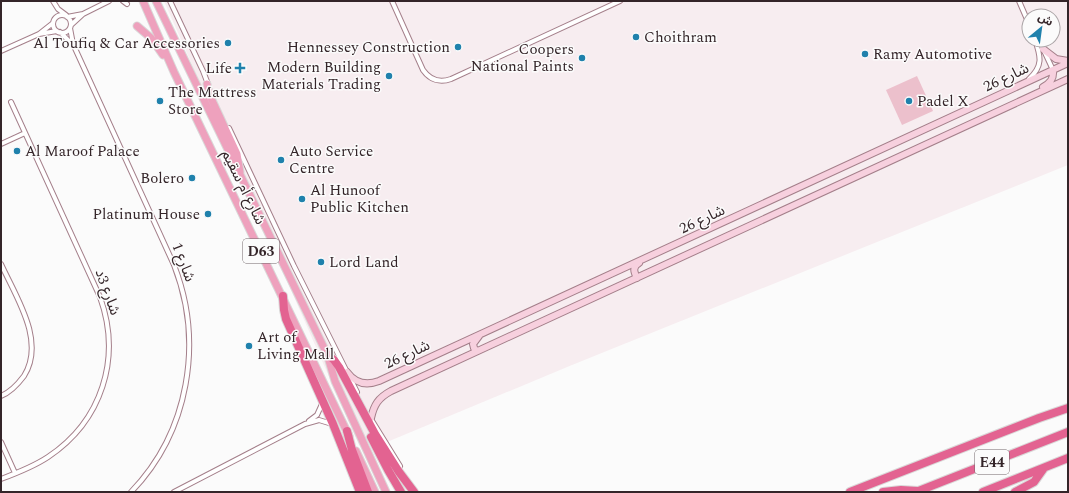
<svg xmlns="http://www.w3.org/2000/svg" width="1069" height="493" viewBox="0 0 1069 493" font-family="Spectral,'Noto Sans Arabic',serif">
<style>
.built{fill:#f7edf0;fill-rule:evenodd}
.green{fill:#ecc0cc}
.lines{fill:none;stroke-linecap:round;stroke-linejoin:round}
.street-casing{stroke:#a47f8a;stroke-width:6}
.secondary-casing{stroke:#a47f8a;stroke-width:8}
.primary-casing{stroke:#dad8d8;stroke-width:9}
.highway-casing{stroke:#dad8d8;stroke-width:10}
.street{stroke:#fff;stroke-width:4}
.secondary{stroke:#f7d0de;stroke-width:6}
.primary{stroke:#eea1bd;stroke-width:7}
.highway{stroke:#e36391;stroke-width:8}
.poi-dot{fill:#1f81ac;stroke:#fbfbfb;stroke-width:1.5}
.labels{text-anchor:middle;stroke-width:3;stroke-linejoin:round;paint-order:stroke}
.shield{fill:#fbfbfb;stroke:#706568;stroke-width:1}
.shield-label{font-size:14px;font-weight:bold;fill:#342529}
.poi-label{font-size:15px;fill:#342529;stroke:#fbfbfb;text-anchor:start}
.street-label{font-size:15px;fill:#342529;stroke:#fbfbfb}
</style>
<rect width="100%" height="100%" fill="#fbfbfb"/>
<path class="built" d="M164 1H1068V165L572 365 375 447 371 440 359 445ZM1029 16H1053V40H1029Z"/>
<path class="green" d="M917 76 933 111 902 125 886 90Z"/>
<g class="lines">
<defs>
<path id="street" d="M53 1 58 9 66 15
M123 1 127 4
M170 1 203 71 208 84
M392 1 423 70C430 80 440 83 451 79L620 1
M1019 1 1029 24
M53 24a9 9 0 1 1 18 0a9 9 0 1 1-18 0Z
M67 17 83 14
M71 25 83 14 109 1
M70 28 73 44 174 265C204 342 189 432 131 492
M60 32 71 43
M39 34 57 31
M1039 40 1053 70
M1 51 39 34 53 23
M1029 79C1043 66 1041 57 1035 40
M229 128 294 266 357 392
M1 144 25 133
M1 264C16 297 46 341 24 376 18 384 11 392 1 396
M371 419 400 466
M309 421 317 415 322 404
M1 442 15 473
M1 479C17 473 33 467 48 457 102 421 122 358 100 297L11 102
M174 492 305 424 319 420 332 424"/>
<path id="secondary" d="M1043 49 1056 59 1068 61
M1043 87C1050 83 1054 79 1053 70
M637 278C634 272 632 267 639 263
M477 351 474 348 473 344 479 336
M347 372C355 383 366 386 379 381L1068 63
M371 418C374 405 378 398 391 391L1068 79"/>
<path id="primary" d="M143 1 174 72 349 436
M156 1 327 354 335 381 386 492
M137 26 151 38 163 55
M207 84 210 96 237 154 240 172
M356 451 375 492"/>
<path id="highway" d="M283 296 284 310 286 319 333 424 360 492
M327 354 334 360 339 367 375 434 399 472 414 492
M347 431 352 450 368 492
M371 437 388 470 401 492
M850 492 1039 418 1068 408
M883 492 901 490 918 491
M916 492 1068 432
M983 492 1068 458
M1015 492 1034 482 1044 468"/>
</defs>
<use href="#street" class="street-casing"/>
<use href="#secondary" class="secondary-casing"/>
<use href="#primary" class="primary-casing"/>
<use href="#highway" class="highway-casing"/>
<use href="#street" class="street"/>
<use href="#secondary" class="secondary"/>
<use href="#primary" class="primary"/>
<use href="#highway" class="highway"/>
</g>
<g class="poi-dot">
<circle cx="636" cy="37" r="4"/>
<circle cx="228" cy="43" r="4"/>
<circle cx="458" cy="47" r="4"/>
<circle cx="865" cy="54" r="4"/>
<circle cx="582" cy="58" r="4"/>
<path d="M238 62h4v4h4v4h-4v4h-4v-4h-4v-4h4z"/>
<circle cx="389" cy="76" r="4"/>
<circle cx="160" cy="101" r="4"/>
<circle cx="909" cy="101" r="4"/>
<circle cx="17" cy="151" r="4"/>
<circle cx="281" cy="160" r="4"/>
<circle cx="192" cy="178" r="4"/>
<circle cx="302" cy="199" r="4"/>
<circle cx="208" cy="214" r="4"/>
<circle cx="321" cy="262" r="4"/>
<circle cx="249" cy="346" r="4"/>
</g>
<g class="labels">
<g class="shield">
<rect x="243" y="239" width="36" height="24" rx="3"/>
<rect x="975" y="450" width="34" height="24" rx="3"/>
</g>
<g class="shield-label">
<text x="261" y="256">D63</text>
<text x="992" y="467">E44</text>
</g>
<g class="poi-label">
<text x="644" y="42">Choithram</text>
<text x="220" y="48" text-anchor="end">Al Toufiq &amp; Car Accessories</text>
<text x="450" y="52" text-anchor="end">Hennessey Construction</text>
<text x="574" y="54" text-anchor="end">Coopers<tspan x="574" dy="17">National Paints</tspan></text>
<text x="873" y="59">Ramy Automotive</text>
<text x="381" y="72" text-anchor="end">Modern Building<tspan x="381" dy="17">Materials Trading</tspan></text>
<text x="232" y="73" text-anchor="end">Life</text>
<text x="168" y="97">The Mattress<tspan x="168" dy="17">Store</tspan></text>
<text x="917" y="106">Padel X</text>
<text x="25" y="156">Al Maroof Palace</text>
<text x="289" y="156">Auto Service<tspan x="289" dy="17">Centre</tspan></text>
<text x="184" y="183" text-anchor="end">Bolero</text>
<text x="310" y="195">Al Hunoof<tspan x="310" dy="17">Public Kitchen</tspan></text>
<text x="200" y="219" text-anchor="end">Platinum House</text>
<text x="329" y="267">Lord Land</text>
<text x="257" y="342">Art of<tspan x="257" dy="17">Living Mall</tspan></text>
</g>
<g class="street-label">
<text transform="translate(1006 77) rotate(-25)" y="5">شارع 26</text>
<text transform="translate(244 187) rotate(64)" y="5">شارع أم سقيم</text>
<text transform="translate(702 219) rotate(-25)" y="5">شارع 26</text>
<text transform="translate(184 262) rotate(69)" y="5">شارع 1</text>
<text transform="translate(108 292) rotate(70)" y="5">شارع 3د</text>
<text transform="translate(407 354) rotate(-25)" y="5">شارع 26</text>
</g>
</g>
<rect width="1069" height="493" fill="none" stroke="#342529" stroke-width="4"/>
<g transform="translate(1041 28) rotate(29)"><circle r="19" fill="#fbfbfb" stroke="#aba5a7"/>
<path d="M0-3L7 15L0 10L-7 15Z" fill="#1f81ac"/>
<text y="-6" font-size="11" font-weight="bold" text-anchor="middle" fill="#342529">ش</text>
</g>
</svg>
